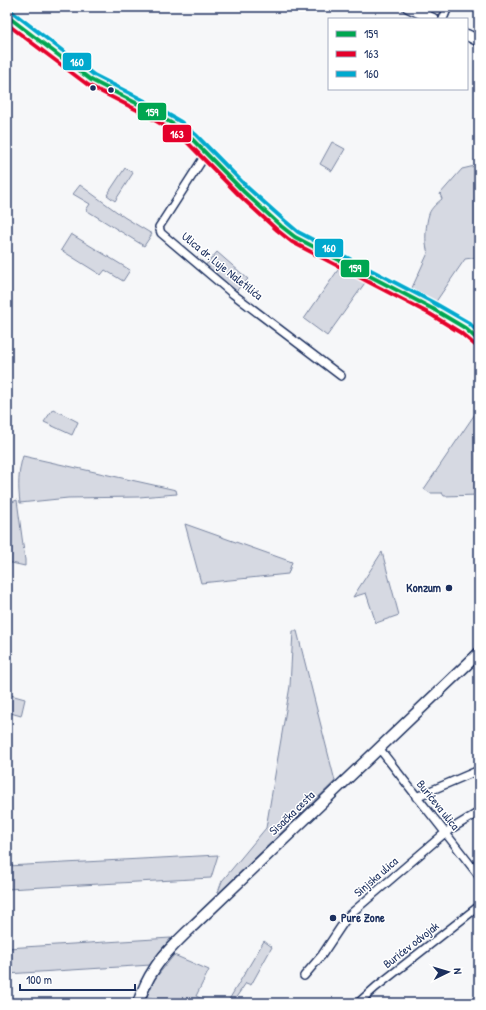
<svg xmlns="http://www.w3.org/2000/svg" width="486" height="1010" viewBox="0 0 486 1010" font-family="'Patrick Hand',sans-serif">
<style>
.green{fill:#d6d9e2;stroke:#7884a0}
.lines{fill:none;stroke-linecap:round;stroke-linejoin:round}
.street-casing{stroke:#1b2f5e;stroke-width:10}
.secondary-casing{stroke:#1b2f5e;stroke-width:13}
.street{stroke:#fff;stroke-width:7}
.secondary{stroke:#fff;stroke-width:10}
.bus-1-casing{stroke:#fff;stroke-width:7}
.bus-2-casing{stroke:#fff;stroke-width:7}
.bus-3-casing{stroke:#fff;stroke-width:7}
.bus-1{stroke:#00a651;stroke-width:4}
.bus-2{stroke:#e4002b;stroke-width:4}
.bus-3{stroke:#00a9ce;stroke-width:4}
.bus-dot{fill:#1b2f5e;stroke:#fff;stroke-width:1.5}
.labels{text-anchor:middle;stroke-width:3;stroke-linejoin:round;paint-order:stroke}
.street-label{font-size:12px;fill:#1b2f5e;stroke:#fff}
.poi-label{font-size:12px;font-weight:bold;fill:#1b2f5e;stroke:#fff;text-anchor:end}
.line-badge{stroke:#fff;stroke-width:1.5}
.badge-label{font-size:11px;text-anchor:middle;font-weight:bold;fill:#fff}
</style>
<rect width="100%" height="100%" fill="#f6f7f9"/>
<filter id="ink" filterUnits="userSpaceOnUse"><feTurbulence type="fractalNoise" baseFrequency=".025" numOctaves="2"/><feDisplacementMap in="SourceGraphic" scale="8" xChannelSelector="R" yChannelSelector="G"/><feConvolveMatrix kernelMatrix="1 2 1 2 8 2 1 2 1" color-interpolation-filters="sRGB"/></filter>
<g filter="url(#ink)">
<path class="green" d="M332 142 345 149 332 171 320 164Z
M479 165V257L465 259 435 303 411 290 428 253C424 243 426 223 429 214 431 208 437 203 442 199L440 194 462 169Z
M125 168 133 173 115 201 107 195Z
M80 185 124 217 152 234 144 246 86 210 90 204 73 194Z
M71 234 130 270 123 281 105 270 101 275 61 250Z
M217 252 248 279 235 292 205 266Z
M340 267 367 280 327 336 304 319Z
M479 408V495L444 496 442 493H430L424 489Z
M53 409 78 422 72 435 44 422Z
M23 456 176 490 177 494 139 497 68 498 20 503C18 487 18 472 23 456Z
M17 500 25 560V566L7 562V504Z
M185 524 292 562 288 574 201 583Z
M382 552 399 615 376 623 366 593 353 597Z
M293 631H297L335 781 217 895 222 881 266 828 290 686Z
M7 694 25 699 21 716 7 712Z
M218 855 211 878 7 889V866Z
M171 938 160 951 151 965 7 974V948Z
M264 941 272 947 251 985 246 983 232 1003H227Z
M174 955 209 970 196 996 211 1003H162L147 996 154 980Z"/>
<g class="lines">
<defs>
<path id="street" d="M443 19 448 7
M7 31 14 20
M206 154 161 224 159 227 161 233 233 294 341 376
M379 748C412 791 446 833 479 876
M416 797 479 770
M304 976 322 955 348 916 446 832 479 812
M358 1003 376 987 479 906"/>
<path id="secondary" d="M408 7 433 19
M7 16 91 80 142 106 178 127 192 139 244 192 281 226 295 237 433 309 465 328 479 341
M467 35 479 41
M138 1003C142 992 146 981 153 971 163 954 179 940 193 926L479 653"/>
</defs>
<use href="#street" class="street-casing"/>
<use href="#secondary" class="secondary-casing"/>
<use href="#street" class="street"/>
<use href="#secondary" class="secondary"/>
<defs>
<path id="bus-1" d="M7 16 91 80 142 106 178 127 192 139 244 192 281 226 295 237 433 309 465 328 479 341"/>
<path id="bus-2" d="M7 24 88 85 139 111 175 132 188 143 240 196 277 230 292 242 430 314 461 333 475 345"/>
<path id="bus-3" d="M11 11 94 75 145 101 181 122 196 135 248 188 285 221 298 232 436 304 469 323 479 333"/>
</defs>
<use href="#bus-1" class="bus-1-casing"/>
<use href="#bus-2" class="bus-2-casing"/>
<use href="#bus-3" class="bus-3-casing"/>
<use href="#bus-1" class="bus-1"/>
<use href="#bus-2" class="bus-2"/>
<use href="#bus-3" class="bus-3"/>
</g>
</g>
<g class="bus-dot">
<circle cx="93" cy="88" r="3.5"/>
<circle cx="111" cy="90" r="3.5"/>
<circle cx="449" cy="588" r="4"/>
<circle cx="333" cy="918" r="4"/>
</g>
<g class="labels">
<g class="street-label">
<text transform="translate(222 266) rotate(39)" y="4">Ulica dr. Luje Naletilića</text>
<text transform="translate(438 805) rotate(51)" y="4">Burićeva ulica</text>
<text transform="translate(292 813) rotate(-44)" y="4">Sisačka cesta</text>
<text transform="translate(376 877) rotate(-41)" y="4">Sinjska ulica</text>
<text transform="translate(411 945) rotate(-38)" y="4">Burićev odvojak</text>
</g>
<g class="poi-label">
<text x="441" y="592">Konzum</text>
<text x="341" y="922" text-anchor="start">Pure Zone</text>
</g>
</g>
<g class="line-badge">
<rect x="62" y="52" width="30" height="19" rx="4" fill="#00a9ce"/>
<rect x="137" y="102" width="30" height="19" rx="4" fill="#00a651"/>
<rect x="162" y="124" width="30" height="19" rx="4" fill="#e4002b"/>
<rect x="314" y="238" width="30" height="20" rx="4" fill="#00a9ce"/>
<rect x="340" y="259" width="30" height="19" rx="4" fill="#00a651"/>
</g>
<g class="badge-label">
<text x="77" y="66">160</text>
<text x="152" y="116">159</text>
<text x="177" y="138">163</text>
<text x="329" y="252">160</text>
<text x="355" y="272">159</text>
</g>
<rect width="486" height="1010" fill="none" stroke="#fff" stroke-width="24"/>
<rect x="12" y="12" width="462" height="986" fill="none" stroke="#1b2f5e" stroke-width="1.5" filter="url(#ink)"/>
<rect x="328" y="18" width="140" height="72" fill="#ffffff" stroke="#a4acbf"/>
<rect x="336" y="31" width="20" height="6" fill="#00a651" stroke="#a4acbf"/>
<text x="364" y="38" font-size="12" fill="#1b2f5e">159</text>
<rect x="336" y="51" width="20" height="6" fill="#e4002b" stroke="#a4acbf"/>
<text x="364" y="58" font-size="12" fill="#1b2f5e">163</text>
<rect x="336" y="71" width="20" height="6" fill="#00a9ce" stroke="#a4acbf"/>
<text x="364" y="78" font-size="12" fill="#1b2f5e">160</text>
<g transform="translate(448 972) rotate(85)" stroke="#ffffff" stroke-width="3" paint-order="stroke">
<path d="M0-3L7 15L0 10L-7 15Z" fill="#1b2f5e"/>
<text y="-6" font-size="11" font-weight="bold" text-anchor="middle" fill="#1b2f5e">N</text>
</g>
<path d="M20 984v6h115v-6" fill="none" stroke="#1b2f5e" stroke-width="2"/>
<text x="26" y="984" font-size="12" fill="#1b2f5e" stroke="#ffffff" stroke-width="3" paint-order="stroke">100 m</text>
</svg>
